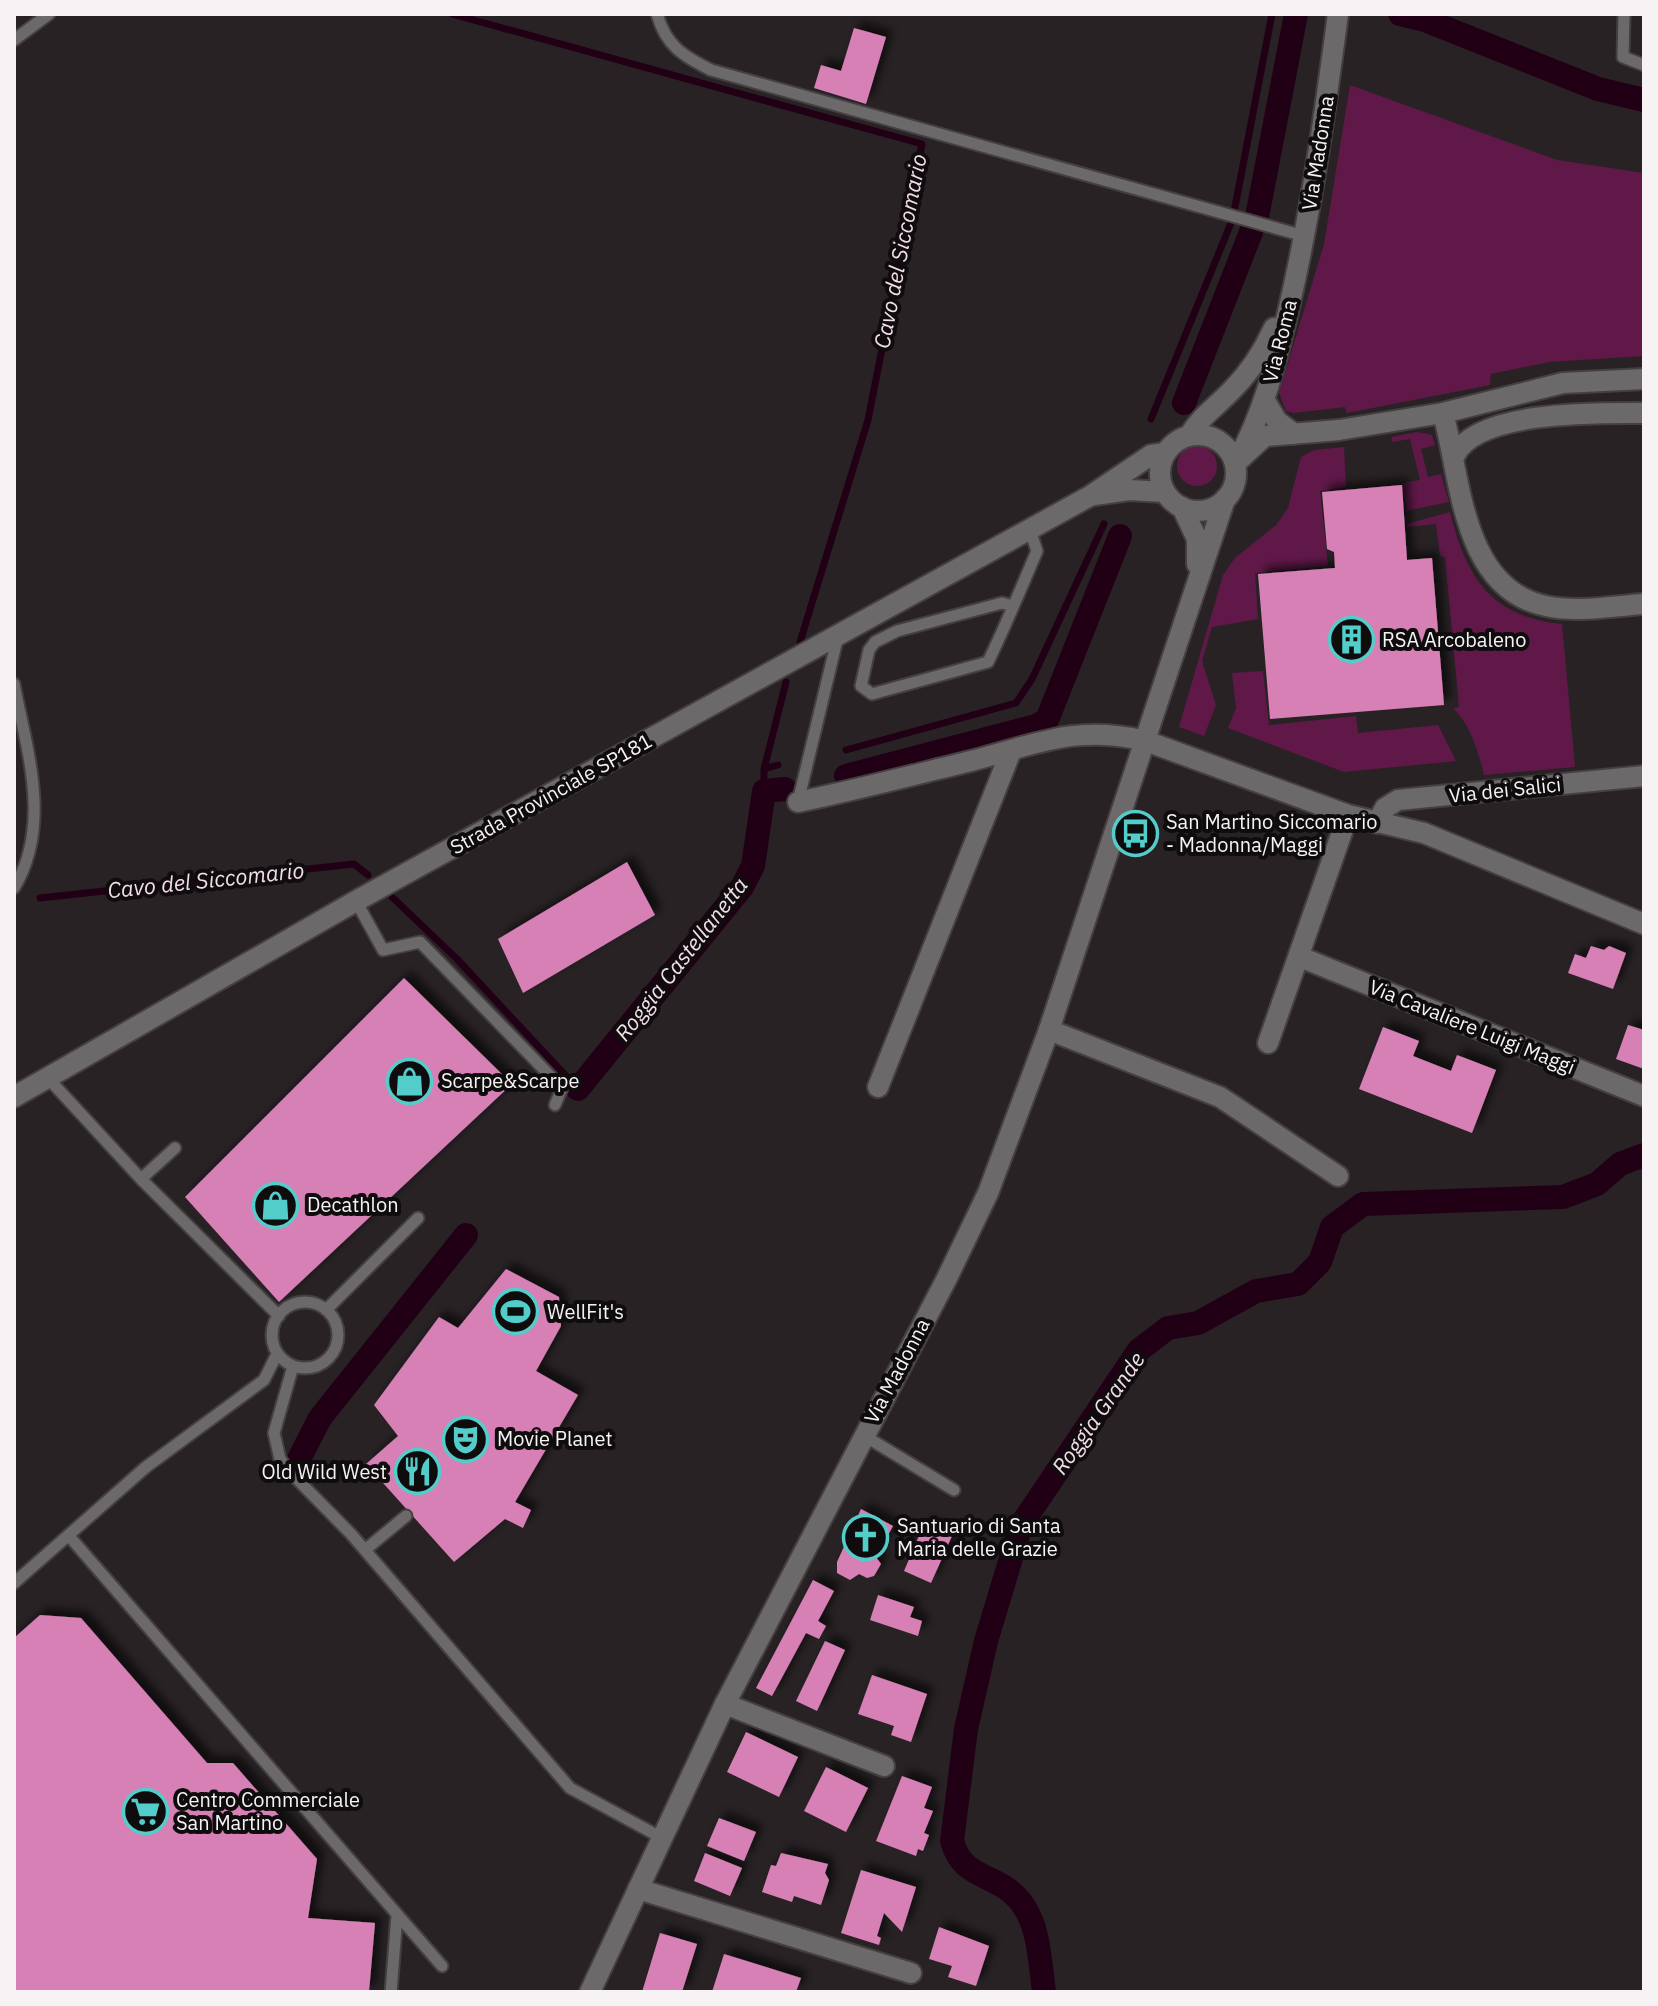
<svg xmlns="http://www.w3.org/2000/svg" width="1658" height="2006" viewBox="0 0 1658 2006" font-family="'IBM Plex Sans',sans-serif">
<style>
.green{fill:#601849}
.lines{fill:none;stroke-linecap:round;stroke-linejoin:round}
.stream{stroke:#210016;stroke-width:7}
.canal{stroke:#210016;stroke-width:24}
.building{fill:#d780b6;filter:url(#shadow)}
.service-casing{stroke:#453f42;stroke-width:15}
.minor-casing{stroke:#453f42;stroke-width:24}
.tertiary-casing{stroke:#453f42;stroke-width:24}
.service{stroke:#6c696b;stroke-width:11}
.minor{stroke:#6c696b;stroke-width:20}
.tertiary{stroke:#6c696b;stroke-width:20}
.labels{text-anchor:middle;stroke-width:8;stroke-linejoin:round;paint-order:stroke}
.street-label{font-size:20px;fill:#f7f3f5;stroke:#0f0c0e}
.poi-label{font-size:20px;fill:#f7f3f5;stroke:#0f0c0e;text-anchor:start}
.water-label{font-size:22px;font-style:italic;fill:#f4ddea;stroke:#0f0c0e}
</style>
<defs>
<filter id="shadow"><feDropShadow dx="7" dy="-7" stdDeviation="4" flood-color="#0009"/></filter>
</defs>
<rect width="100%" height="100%" fill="#282225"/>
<path class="green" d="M1350 85 1557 160 1644 173V356L1549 362 1491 374 1490 385 1347 413 1345 407 1294 413 1286 411 1279 393 1324 244Z
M1417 432 1432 435 1435 445 1421 449 1428 477 1441 474 1449 502 1406 511 1403 483 1420 480 1410 439 1392 442V437Z
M1177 466a20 20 0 1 1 40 0a20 20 0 1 1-40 0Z
M1344 447 1346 487 1320 491 1328 566 1255 573 1258 619 1212 627 1202 661 1216 705 1204 736 1179 727 1223 575 1235 558 1276 525 1288 508 1301 457 1314 450Z
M1450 512C1466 576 1490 617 1562 624L1575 767 1484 775C1479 753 1470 724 1453 708L1459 707 1445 557 1440 556 1436 524 1407 527V524Z
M1263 671 1269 725 1356 716 1358 733 1438 725 1456 761 1344 772 1228 728 1236 708 1232 673Z"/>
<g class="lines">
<path class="stream" d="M452 14 922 144 868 420 800 642
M1235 207 1272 14
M1151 419 1231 223
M846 750 1016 703 1032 679 1104 524
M764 769 778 765
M764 791V769L786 682
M392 897 457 959 578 1089
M40 898 354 864 368 875"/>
<path class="canal" d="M1400 14 1425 20 1598 89 1644 100
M1257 217 1296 14
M1184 403 1251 232
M846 776 1036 726 1047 720 1120 536
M578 1089 742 887 753 866 764 791 785 789
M299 1459 320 1418 466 1235
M1044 1992C1039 1956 1040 1911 1006 1888 981 1872 961 1873 952 1841L966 1729 986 1641 1021 1525 1139 1350 1168 1328 1198 1323 1256 1291 1298 1284 1320 1262 1332 1227 1363 1204 1563 1197 1597 1184 1620 1164 1644 1155"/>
</g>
<path class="building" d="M854 28 886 37 866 104 814 88 821 65 841 71Z
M1402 485 1407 560 1432 558 1444 705 1270 719 1258 574 1335 568 1334 552 1327 549 1322 492Z
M627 862 655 915 523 993 498 939Z
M1591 946 1604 950 1609 946 1626 953 1613 989 1568 973 1575 954 1586 958Z
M404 978 512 1084 279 1302 185 1197Z
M1628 1025 1644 1030V1069L1616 1059Z
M1383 1027 1419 1041 1413 1056 1451 1071 1457 1055 1496 1070 1472 1133 1359 1089Z
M506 1269 559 1297 561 1326 536 1371 578 1395 515 1502 531 1510 523 1528 505 1519 454 1562 366 1464 398 1436 374 1405 439 1317 458 1328Z
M861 1509 893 1526 876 1557 881 1564 874 1576 867 1578 859 1574 850 1580 837 1573V1562Z
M924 1524 952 1536 931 1583 904 1571Z
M813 1580 834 1591 818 1621 826 1626 819 1639 806 1633 772 1696 756 1688Z
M878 1595 914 1607 910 1617 922 1621 918 1636 870 1620Z
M40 1615 81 1618 207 1763H233L317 1859 308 1918 375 1923 369 1992H14V1638Z
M825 1641 845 1650 817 1711 796 1701Z
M872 1675 927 1694 911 1742 891 1735 894 1726 858 1714Z
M746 1732 798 1757 779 1797 727 1772Z
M826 1767 868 1788 846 1832 804 1811Z
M902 1776 932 1787 924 1808 933 1811 924 1833 929 1835 923 1851 918 1849 916 1856 876 1841Z
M719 1818 756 1832 744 1861 707 1846Z
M705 1853 742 1868 730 1896 694 1881Z
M781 1853 828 1864 825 1873 829 1880 821 1905 794 1896 792 1902 762 1892 771 1865 776 1866Z
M861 1870 916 1887 902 1932 884 1913 877 1936 881 1938 879 1945 841 1933Z
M939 1927 989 1946 976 1986 948 1977 952 1966 929 1959Z
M660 1933 697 1944 682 1992H642Z
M724 1954 801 1978 796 1992H712Z"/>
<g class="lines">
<defs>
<path id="service" d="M657 14C666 46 683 56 711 70L1304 236
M1624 14 1623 57 1644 65
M14 40 49 14
M1013 606 1002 603 897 631 875 642 869 650 861 686 872 694 988 662C1006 625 1021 588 1037 551L1030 530
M14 684C27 751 52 825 14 888
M798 802 838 636
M356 901 383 950 420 942 562 1088 555 1105
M46 1076 141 1179 279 1316
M141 1179 175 1148
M272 1335a33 33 0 1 1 66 0a33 33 0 1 1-66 0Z
M326 1310 418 1218
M293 1366 274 1433 280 1459 289 1471 351 1534 570 1788 662 1838
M863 1435 954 1490
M69 1536 442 1966
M365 1550 406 1516
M14 1583 146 1467 264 1380 277 1354
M391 1992 397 1915"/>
<path id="minor" d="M1264 399 1277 421 1294 434
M1443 413C1461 479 1462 589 1546 606 1577 613 1612 606 1644 604
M1455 455C1478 410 1598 413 1644 413
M1238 461 1265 436 1339 430 1443 413 1563 383 1644 379
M798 802C856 790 913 775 971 761 1037 744 1073 725 1143 740L1348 815 1424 833 1644 924
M1377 823 1385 808 1398 800 1644 776
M1300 957 1644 1096
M1049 1030 1220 1097 1338 1176
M1268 1043 1348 815
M878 1087 1011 751
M725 1704 884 1766
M638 1889 911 1973"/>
<path id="tertiary" d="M1160 473a38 38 0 1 1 76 0a38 38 0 1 1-76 0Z
M1189 436C1201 416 1216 407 1232 390 1251 371 1263 352 1274 328
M1235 464C1264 414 1277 359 1290 303 1312 207 1325 111 1338 14
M1094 495 1129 490 1165 492
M1182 507 1197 539V564
M14 1097 356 901 1090 496 1151 455 1166 453
M590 1992 725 1704 947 1278 988 1193 1049 1030 1225 499"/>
</defs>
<use href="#service" class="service-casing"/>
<use href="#minor" class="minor-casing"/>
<use href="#tertiary" class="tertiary-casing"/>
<use href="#service" class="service"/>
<use href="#minor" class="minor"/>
<use href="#tertiary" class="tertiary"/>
</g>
<defs>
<symbol id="building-ring" viewBox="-11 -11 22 22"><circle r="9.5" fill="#0f0c0e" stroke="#53cdca" stroke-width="1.5"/><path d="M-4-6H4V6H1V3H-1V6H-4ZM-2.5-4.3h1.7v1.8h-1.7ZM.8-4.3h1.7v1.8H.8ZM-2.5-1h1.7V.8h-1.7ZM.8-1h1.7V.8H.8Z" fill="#53cdca"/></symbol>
<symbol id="bus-ring" viewBox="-11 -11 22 22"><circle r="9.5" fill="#0f0c0e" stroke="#53cdca" stroke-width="1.5"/><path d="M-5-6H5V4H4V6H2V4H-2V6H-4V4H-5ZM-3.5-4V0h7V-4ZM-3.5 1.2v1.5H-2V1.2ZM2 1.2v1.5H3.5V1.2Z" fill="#53cdca"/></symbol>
<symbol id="shop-ring" viewBox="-11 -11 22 22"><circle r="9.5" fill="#0f0c0e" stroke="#53cdca" stroke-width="1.5"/><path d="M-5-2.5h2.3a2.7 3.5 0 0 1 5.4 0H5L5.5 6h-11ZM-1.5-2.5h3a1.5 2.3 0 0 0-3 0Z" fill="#53cdca"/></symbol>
<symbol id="stadium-ring" viewBox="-11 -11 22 22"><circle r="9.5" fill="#0f0c0e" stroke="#53cdca" stroke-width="1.5"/><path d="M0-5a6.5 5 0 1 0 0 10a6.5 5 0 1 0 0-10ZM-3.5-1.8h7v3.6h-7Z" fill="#53cdca"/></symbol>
<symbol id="theatre-ring" viewBox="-11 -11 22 22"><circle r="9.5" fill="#0f0c0e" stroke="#53cdca" stroke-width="1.5"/><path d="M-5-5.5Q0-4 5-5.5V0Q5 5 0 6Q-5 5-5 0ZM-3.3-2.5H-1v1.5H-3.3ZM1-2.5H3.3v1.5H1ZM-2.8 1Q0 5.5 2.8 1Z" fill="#53cdca"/></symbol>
<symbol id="restaurant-ring" viewBox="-11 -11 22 22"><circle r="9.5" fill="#0f0c0e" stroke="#53cdca" stroke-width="1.5"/><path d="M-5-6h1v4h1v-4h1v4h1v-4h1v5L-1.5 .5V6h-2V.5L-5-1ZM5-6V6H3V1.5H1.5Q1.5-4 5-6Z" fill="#53cdca"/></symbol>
<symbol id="church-ring" viewBox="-11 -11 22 22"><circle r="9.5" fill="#0f0c0e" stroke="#53cdca" stroke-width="1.5"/><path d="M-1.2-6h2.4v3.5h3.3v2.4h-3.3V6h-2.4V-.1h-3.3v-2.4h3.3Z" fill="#53cdca"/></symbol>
<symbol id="supermarket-ring" viewBox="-11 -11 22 22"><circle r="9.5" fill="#0f0c0e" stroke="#53cdca" stroke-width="1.5"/><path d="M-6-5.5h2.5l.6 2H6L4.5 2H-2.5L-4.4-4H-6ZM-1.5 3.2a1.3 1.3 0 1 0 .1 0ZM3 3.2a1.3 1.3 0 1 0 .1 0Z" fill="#53cdca"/></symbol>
</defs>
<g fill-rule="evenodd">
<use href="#building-ring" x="1326" y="614" width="51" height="51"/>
<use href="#bus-ring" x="1110" y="808" width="51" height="51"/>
<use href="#shop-ring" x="384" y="1056" width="51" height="51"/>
<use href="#shop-ring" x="250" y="1180" width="51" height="51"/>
<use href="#stadium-ring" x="490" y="1286" width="51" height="51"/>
<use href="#theatre-ring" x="440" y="1414" width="51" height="51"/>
<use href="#restaurant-ring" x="392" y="1446" width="51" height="51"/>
<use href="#church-ring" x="840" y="1512" width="51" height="51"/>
<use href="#supermarket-ring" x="120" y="1786" width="51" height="51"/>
</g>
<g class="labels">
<g class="street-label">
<text transform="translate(1318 153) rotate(-81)" y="7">Via Madonna</text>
<text transform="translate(1280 341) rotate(-76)" y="7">Via Roma</text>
<text transform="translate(1505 790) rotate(-6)" y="7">Via dei Salici</text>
<text transform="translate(551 794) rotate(-29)" y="7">Strada Provinciale SP181</text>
<text transform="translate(1472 1027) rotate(22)" y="7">Via Cavaliere Luigi Maggi</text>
<text transform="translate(897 1371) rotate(-62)" y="7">Via Madonna</text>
</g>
<g class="poi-label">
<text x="1382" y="647">RSA Arcobaleno</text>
<text x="1166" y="829">San Martino Siccomario<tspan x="1166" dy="23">- Madonna/Maggi</tspan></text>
<text x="441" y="1088">Scarpe&amp;Scarpe</text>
<text x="307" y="1212">Decathlon</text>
<text x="547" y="1319">WellFit's</text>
<text x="497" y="1446">Movie Planet</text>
<text x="387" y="1479" text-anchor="end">Old Wild West</text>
<text x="897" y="1533">Santuario di Santa<tspan x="897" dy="23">Maria delle Grazie</tspan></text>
<text x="176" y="1807">Centro Commerciale<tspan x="176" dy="23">San Martino</tspan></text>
</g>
<g class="water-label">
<text transform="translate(900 251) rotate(-79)" y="8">Cavo del Siccomario</text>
<text transform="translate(206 880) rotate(-6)" y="8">Cavo del Siccomario</text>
<text transform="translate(681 959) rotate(-52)" y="8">Roggia Castellanetta</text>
<text transform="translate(1098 1413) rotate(-55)" y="8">Roggia Grande</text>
</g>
</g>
<rect width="1658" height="2006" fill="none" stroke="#f7f3f5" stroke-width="32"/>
</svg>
